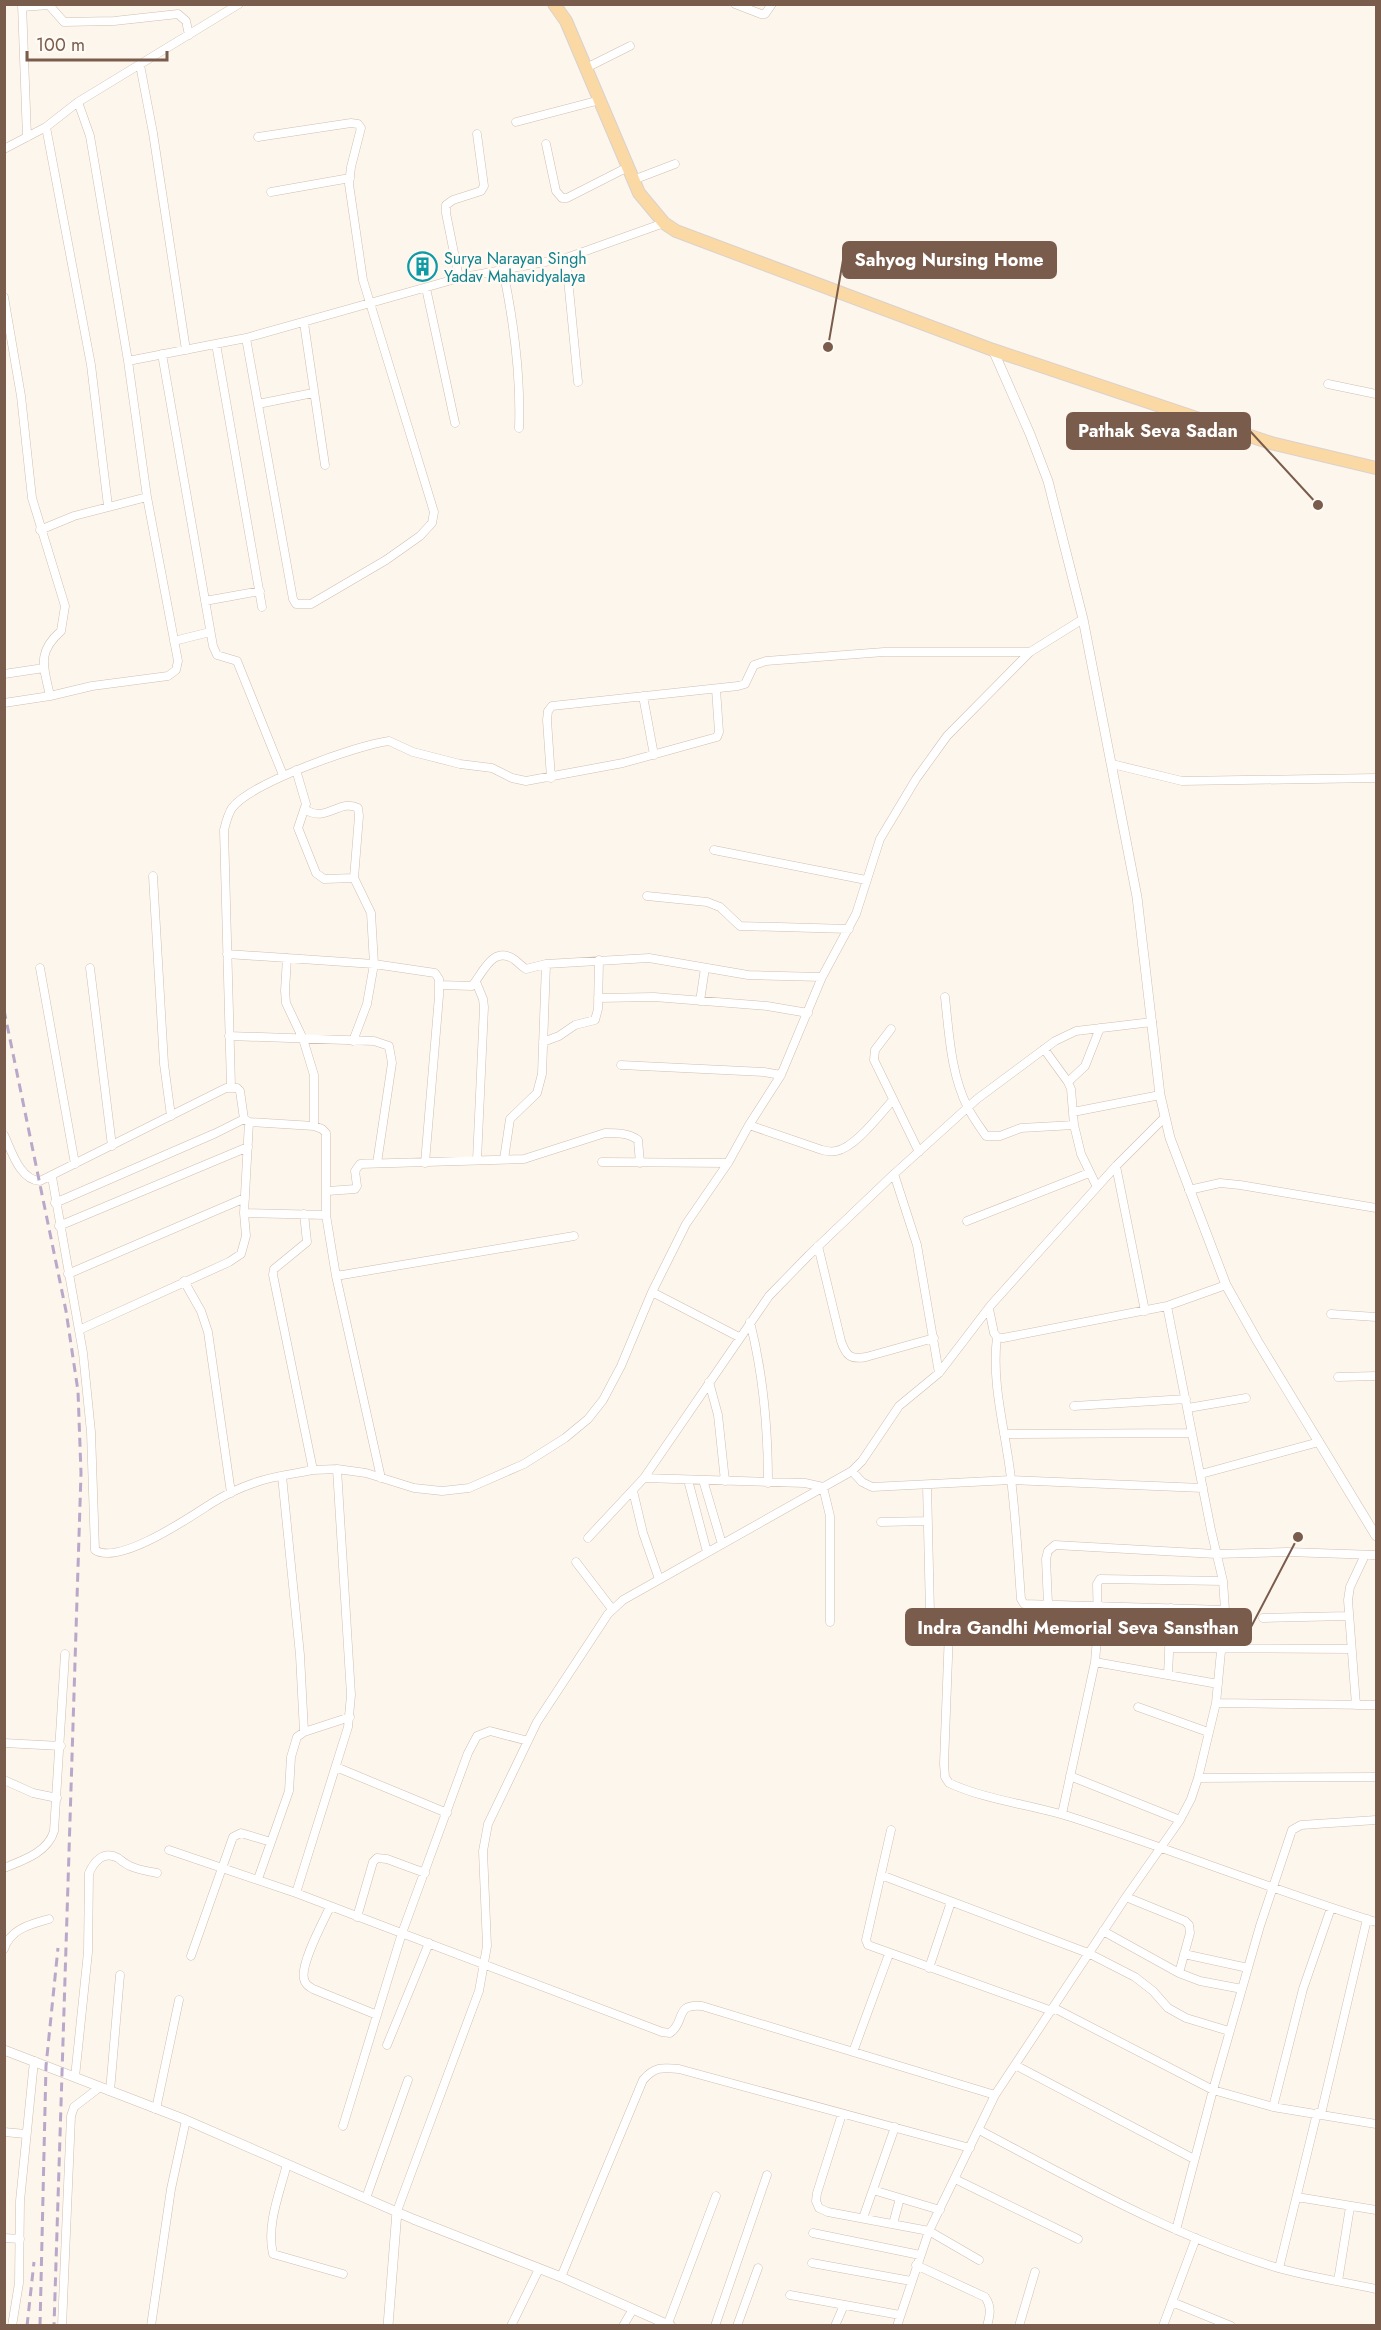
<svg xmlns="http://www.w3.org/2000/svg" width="1381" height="2330" viewBox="0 0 1381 2330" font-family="Jost,sans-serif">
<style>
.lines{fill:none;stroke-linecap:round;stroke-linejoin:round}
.minor-casing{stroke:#d1beb0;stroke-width:9}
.tertiary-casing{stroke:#d1beb0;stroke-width:10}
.primary-casing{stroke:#dad1cd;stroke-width:14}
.minor{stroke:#fff;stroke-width:8}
.tertiary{stroke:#fff;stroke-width:9}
.primary{stroke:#fbd9a5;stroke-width:12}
.rail{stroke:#b9a8c9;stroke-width:3;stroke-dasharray:9 6;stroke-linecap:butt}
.labels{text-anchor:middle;stroke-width:5;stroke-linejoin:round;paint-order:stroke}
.culture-label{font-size:16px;fill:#0d838f;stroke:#fffaf3;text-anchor:start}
.leader{fill:none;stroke:#7a5c4d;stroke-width:2}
.callout-dot{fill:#7a5c4d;stroke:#fffaf3;stroke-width:2}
.callout{fill:#7a5c4d;stroke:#7a5c4d;stroke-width:2}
.callout-label{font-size:18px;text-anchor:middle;font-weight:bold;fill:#fff}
</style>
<rect width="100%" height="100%" fill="#fdf6ec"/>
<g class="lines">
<defs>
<path id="minor" d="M22 4 27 137
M735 4 761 14H765L772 4
M22 7 49 5 64 22 114 21 178 14 186 21 189 35
M140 65 153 133 186 350
M586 68 630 46
M516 122 600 100
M46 127 91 365 108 506
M546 144 556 191 562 198H567L628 167
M4 149 46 127 78 102 239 4
M633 180 675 164
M271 192 350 178
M566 258 578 382
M503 270C514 323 521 374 519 428
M459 278 446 213V205L453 200 481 191 484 186 477 134
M426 288 455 423
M4 297 21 396 32 498 65 606 61 631C36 653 44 667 50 696L92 686 168 676 176 670 178 661 147 497 128 361 90 136 78 102
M304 323 325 465
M246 338 293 599 296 604H311L386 560 420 536 432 523 434 512 363 280 349 184 351 167 361 128 358 124 351 123 258 137
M216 344 262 607
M162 354 213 646 217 655 237 661 283 775
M128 361 246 338 459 278 566 258 664 223
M1328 384 1376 394
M258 404 313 393
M40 530 74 516 147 497
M205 601 260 591
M174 641 210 632
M4 674 44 668
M643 696 654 755
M4 703 50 696
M1112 764 1182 781 1376 778
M296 770 306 804 298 828 316 873 324 879 354 878
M551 778 547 720 548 711 552 706 738 686 745 684 754 665 766 661 884 652H1030
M305 809C325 824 340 798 358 808L359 816 354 878 371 913 374 964 367 1004 353 1041
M714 850 866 880
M153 876 164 1064 171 1116
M647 896 707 902 720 907 740 926 849 929
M227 954 374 964 435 973 439 979V996L425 1163
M287 958 285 991 286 1003 303 1039 314 1075V1126
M40 968 75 1164
M90 968 112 1146
M476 982 483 999 484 1007 477 1160
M439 985 472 986C483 973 493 944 515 960 519 963 521 966 526 969L546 964 649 958 748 975 822 977
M945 997C949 1034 951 1075 968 1108 973 1118 980 1127 986 1136H1000L1021 1128 1074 1125
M598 998 654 997 767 1006 808 1013
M700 1001 705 968
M891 1029 875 1050 874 1060 919 1152
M229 1036 374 1041 389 1046 392 1063 377 1163
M543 1042 559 1036 575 1025 595 1020 598 1009 599 960
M1044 1049 1068 1082 1071 1089 1074 1125 1081 1154 1097 1187
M621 1065 764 1072 781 1075
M1068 1082 1085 1066 1100 1028
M231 1087 224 830C226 822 228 814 232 808 251 783 357 745 389 741L413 752 460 764 492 768 512 778 526 781 623 763 717 737 719 732 716 689
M1073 1112 1160 1095
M749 1125 822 1150C826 1151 831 1152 836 1151 855 1148 880 1114 893 1100
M4 1135C12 1152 20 1180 40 1181L226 1088H237L240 1091 244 1119 249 1122 314 1126 322 1129 326 1133V1215
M504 1159 510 1119 537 1093 542 1074 546 964
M602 1162 728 1163
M1116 1166 1145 1311
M894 1174 917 1245 939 1373
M52 1177 83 1353 91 1432 95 1550C119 1566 190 1517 212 1503 225 1495 239 1488 254 1483 272 1476 293 1474 313 1470
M1189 1190 1220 1183 1240 1185 1376 1208
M328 1191 355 1189 357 1186 355 1171 360 1164 524 1159 605 1133C617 1133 629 1133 638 1140L640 1163
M55 1203 216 1133 244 1119
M244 1213 326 1215 336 1276 381 1478
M304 1214 307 1242 274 1269 273 1275 313 1470 337 1469 351 1695 348 1727 296 1893 662 2032 670 2033C686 2022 674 2003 702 2006L995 2095
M967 1221 1089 1173
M59 1226 248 1147
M818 1246 841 1341C846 1356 851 1360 866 1357L934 1338
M68 1274 245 1198
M336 1276 574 1236
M184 1281 201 1311 208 1332 231 1493
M652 1292 739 1337
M989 1309 994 1333 997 1337 1003 1338 1167 1306 1226 1285
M1331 1314 1376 1317
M750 1322C763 1373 768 1430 768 1483
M79 1330 229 1262 241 1254 246 1236 244 1213 249 1122
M997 1337C991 1385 1006 1432 1011 1479 1016 1519 1018 1559 1021 1599L1024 1604 1225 1610
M1338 1377 1376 1376
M709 1382 718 1415 725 1481
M1074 1406 1186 1399
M1188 1408 1246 1398
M1004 1434 1192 1433
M337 1469 366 1473 414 1488 442 1491 469 1488 524 1464 565 1438 588 1419 603 1400 621 1366 652 1292 686 1224 728 1163 749 1125 781 1075 822 977 856 914 880 839 916 779 947 736 1030 652 1083 619
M852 1471 862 1482 872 1487 1011 1480 1203 1488
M1201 1474 1319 1442
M282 1476 300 1655 304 1732
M644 1478 805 1483 823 1487 830 1516V1622
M688 1480 707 1552
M703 1480 722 1544
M927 1485 930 1613 932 1618 945 1624 949 1631 944 1764 945 1777 949 1783C988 1801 1036 1805 1077 1819 1178 1852 1276 1891 1376 1922
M633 1491 643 1533 659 1579
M881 1522 928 1521
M588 1538 644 1478 769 1296 809 1255 894 1174 977 1099 1055 1041 1076 1031 1152 1022
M576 1562 612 1609
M1048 1604 1046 1559 1048 1551 1055 1545 1216 1554 1287 1552 1376 1555
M1263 1618 1348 1616
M1169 1648 1350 1649
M1095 1662 1218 1684
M1168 1675 1171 1608
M1216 1703 1376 1705
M1356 1705 1348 1600 1350 1587 1365 1555
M1138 1707 1208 1732
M4 1743 61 1746
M336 1767 447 1813
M1070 1776 1180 1820
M1198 1778 1376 1777
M4 1780 33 1793 57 1798
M1062 1814 1095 1662 1098 1626 1097 1584 1100 1579 1223 1581
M891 1830 866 1940 868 1945 1052 2011
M169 1850 296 1893
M4 1868C24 1860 48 1852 54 1831L65 1654
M881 1875 1088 1953 1135 1977 1153 1991 1168 2008 1186 2018 1229 2031
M258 1879 289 1791 291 1757 297 1737 304 1732 350 1717
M1126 1897 1185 1921 1189 1925 1190 1933 1179 1973
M330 1907C323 1922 300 1964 304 1979 305 1984 308 1986 313 1989L377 2015
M357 1917 373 1862 377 1858 387 1859 425 1873
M1103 1931 1179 1973 1200 1981 1242 1989
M4 1949C10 1929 31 1924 49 1919
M1184 1954 1248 1968
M191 1956 233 1837 241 1833 271 1842
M929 1968 951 1902
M1054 2008 1213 2090 1273 2107 1376 2124
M387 2045 429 1943
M853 2052 889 1954
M1015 2065 1194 2159
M75 2077 88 1952 89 1873C94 1862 103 1850 118 1858 122 1861 125 1864 130 1866 138 1870 148 1871 157 1873
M110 2091 120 1975
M1273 2107 1303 1989 1331 1908
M156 2109 179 2000
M842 2114 817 2193 816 2201 819 2208 828 2212 929 2231 979 2260
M1321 2114 1367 1919
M343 2126 402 1933 468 1753 477 1736 490 1731 528 1741
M979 2130C1076 2181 1172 2236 1278 2268 1310 2277 1344 2282 1376 2289
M4 2132 26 2134
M287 2164C280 2192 266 2225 273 2254L343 2274
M955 2179 1078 2239
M873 2190 940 2210
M1297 2197 1376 2210
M366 2198 408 2080
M397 2211 479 1991 487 1946 483 1851 488 1824 537 1722 608 1614 623 1600 852 1471 862 1461 899 1406 939 1373 991 1305 1026 1266 1116 1166 1164 1118
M863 2218 895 2127
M893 2224 900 2198
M1176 2230 1213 2090 1260 1926 1292 1830 1301 1825 1376 1820
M813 2233 920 2255
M4 2238 20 2239
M812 2263 911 2281
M916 2265 985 2297C992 2307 990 2315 987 2326
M1279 2268 1317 2113
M561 2277 643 2080C654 2067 662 2067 679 2069L970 2148
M1338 2281 1350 2207
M790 2295 900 2315
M1172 2302 1231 2326
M12 2326 19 2283 20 2201 34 2061
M62 2326 71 2116 74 2107 100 2087
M151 2326 171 2189 186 2120
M511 2326 539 2269
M623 2326 633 2309
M667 2326 716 2196
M715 2326 767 2175
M737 2326 758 2268
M835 2326 844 2305
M897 2326 929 2231 995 2095 1126 1897 1180 1820 1191 1799 1198 1778 1216 1703 1225 1610 1223 1581 1211 1530 1167 1306
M1019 2326 1035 2272
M1163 2326 1196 2238"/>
<path id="tertiary" d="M993 350 1030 434 1048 481 1083 619 1137 897 1160 1095 1170 1138 1226 1285 1258 1342 1376 1536
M4 2050 186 2120 413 2219 561 2277 671 2326
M388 2326 397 2211"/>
<path id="primary" d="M554 4 566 21 639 193 664 223 676 231 993 350 1271 443 1376 468"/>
</defs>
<use href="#minor" class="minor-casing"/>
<use href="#tertiary" class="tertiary-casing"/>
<use href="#primary" class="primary-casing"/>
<use href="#minor" class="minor"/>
<use href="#tertiary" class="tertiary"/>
<use href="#primary" class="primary"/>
<path class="rail" d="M4 1010 66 1311 78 1391 81 1473 54 2326
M27 2326 34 2262
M40 2326 46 2066 58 1948"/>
</g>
<defs>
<symbol id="building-ring" viewBox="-11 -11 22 22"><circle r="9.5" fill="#fffaf3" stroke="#0f9aa8" stroke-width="1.5"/><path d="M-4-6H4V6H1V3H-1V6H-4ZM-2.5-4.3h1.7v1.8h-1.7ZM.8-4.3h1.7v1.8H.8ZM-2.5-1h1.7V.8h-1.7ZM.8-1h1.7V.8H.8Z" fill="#0f9aa8"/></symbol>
</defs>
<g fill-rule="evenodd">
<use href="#building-ring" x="406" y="250" width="33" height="33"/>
</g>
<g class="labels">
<g class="culture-label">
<text x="444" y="264">Surya Narayan Singh<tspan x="444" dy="18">Yadav Mahavidyalaya</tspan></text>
</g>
</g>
<path class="leader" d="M828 347L843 260M1318 505L1250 431M1298 1537L1251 1627"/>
<g class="callout-dot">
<circle cx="828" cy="347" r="6"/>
<circle cx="1318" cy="505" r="6"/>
<circle cx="1298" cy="1537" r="6"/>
</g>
<g class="callout">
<rect x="843" y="242" width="213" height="36" rx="6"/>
<rect x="1067" y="413" width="183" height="36" rx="6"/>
<rect x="906" y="1609" width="345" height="36" rx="6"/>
</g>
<g class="callout-label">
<text x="949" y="266">Sahyog Nursing Home</text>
<text x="1158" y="437">Pathak Seva Sadan</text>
<text x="1078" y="1634">Indra Gandhi Memorial Seva Sansthan</text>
</g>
<rect width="1381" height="2330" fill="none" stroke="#7a5c4d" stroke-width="12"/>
<path d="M27 51v9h140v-9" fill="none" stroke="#7a5c4d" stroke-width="3"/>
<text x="36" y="51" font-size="18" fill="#7a5c4d" stroke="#fffaf3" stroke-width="4.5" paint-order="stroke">100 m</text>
</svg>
